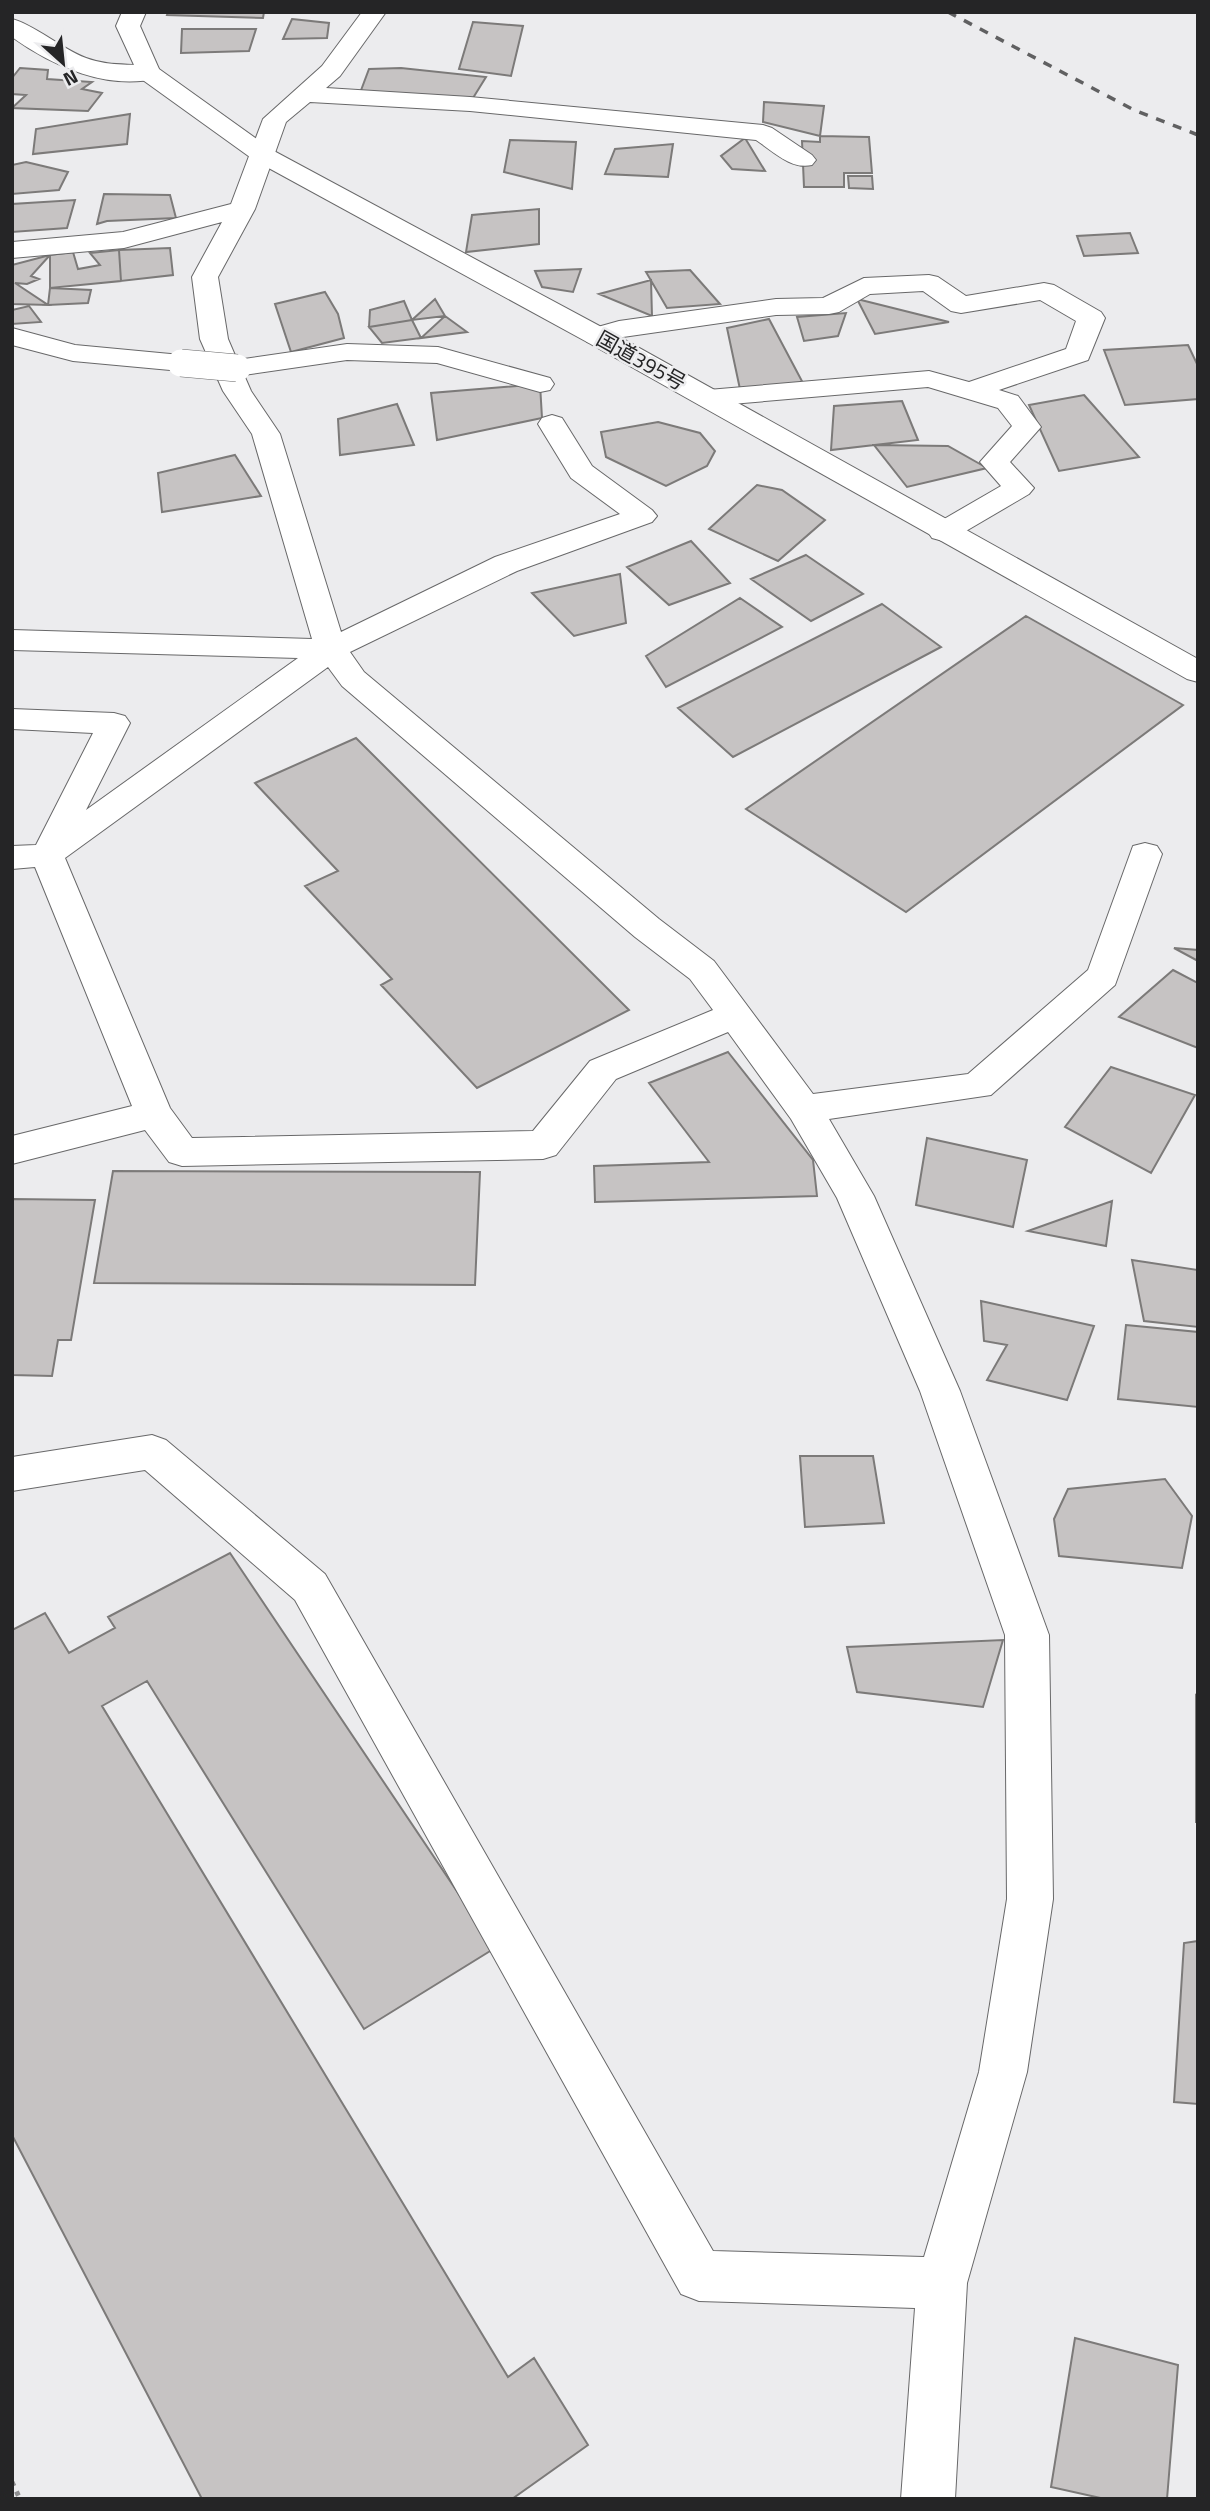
<svg xmlns="http://www.w3.org/2000/svg" width="1210" height="2511" viewBox="0 0 1210 2511" font-family="'Titillium Web','Noto Sans JP',sans-serif">
<style>
.building{fill:#c6c3c3;stroke:#7c7a79;stroke-width:2}
.lines{fill:none;stroke-linecap:round;stroke-linejoin:round}
.minor-casing{stroke:#686869;stroke-width:2}
.highway-casing{stroke:#686869;stroke-width:2}
.path{stroke:#8f8f91;stroke-width:5;stroke-dasharray:4.5 6;stroke-linecap:butt}
.minor{fill:#fff;fill-rule:evenodd}
.highway{fill:#fff;fill-rule:evenodd}
.rail{stroke:#606061;stroke-width:3.5;stroke-dasharray:9 9;stroke-linecap:butt}
.minor-bridge-casing{stroke:#686869;stroke-width:28;stroke-linecap:butt}
.minor-bridge{stroke:#fff;stroke-width:27}
.labels{text-anchor:middle;stroke-width:5;stroke-linejoin:round;paint-order:stroke}
.far-street-label{font-size:21px;fill:#252526;stroke:#ececee}
</style>
<rect width="100%" height="100%" fill="#ececee"/>
<path class="building" d="M168 12H264L263 18 167 15Z
M292 19 329 23 327 38 283 39Z
M473 22 523 26 511 76 459 69Z
M182 29H256L249 51 181 53Z
M20 68 48 70 47 79 92 82 82 89 102 93 88 111 12 108 26 95 12 94V78Z
M401 68 486 77 473 98 360 93 369 69Z
M764 102 824 106 820 136 763 122Z
M130 114 127 144 33 154 36 129Z
M820 136 869 137 872 173H844V187H804L802 141 820 142Z
M745 138 765 171 732 169 721 156Z
M510 140 576 142 572 189 504 172Z
M673 144 668 177 605 174 615 149Z
M26 162 68 172 59 190 12 194V165Z
M848 176H872L873 189 849 188Z
M104 194 170 195 176 218 107 221 97 224Z
M75 200 67 228 12 232V204Z
M539 209V244L466 252 472 215Z
M1130 233 1138 253 1084 256 1077 236Z
M170 248 173 275 121 281 119 250Z
M119 250 121 281 50 288V255L73 252 78 269 100 265 90 253Z
M50 255 31 276 39 279 27 284 15 283 48 305 12 304V265Z
M581 269 573 292 542 287 535 271Z
M690 270 720 304 667 308 646 272Z
M651 280 652 316 599 294Z
M50 288 91 290 88 303 48 305Z
M325 292 338 314 344 338 291 352 275 304Z
M435 299 445 316 412 320Z
M857 299 949 322 875 334Z
M404 301 412 320 369 327 370 310Z
M29 306 41 322 12 324V310Z
M846 313 838 336 804 341 797 317Z
M445 316 467 332 421 338Z
M769 319 804 385 741 394 727 328Z
M412 320 421 338 382 343 369 327Z
M1188 345 1198 366V399L1125 405 1104 350Z
M540 384 542 418 437 440 431 393Z
M1084 395 1139 457 1059 471 1029 405Z
M902 401 918 440 831 450 834 406Z
M397 404 414 445 340 455 338 419Z
M658 422 700 433 715 451 707 466 666 486 606 457 601 432Z
M874 445 948 446 987 468 907 487Z
M235 455 261 496 162 512 158 473Z
M757 485 782 490 825 520 778 561 709 529Z
M691 541 730 583 669 605 627 567Z
M806 555 863 594 811 621 751 579Z
M620 574 626 623 574 636 532 593Z
M740 598 782 627 666 687 646 656Z
M882 604 941 647 733 757 678 708Z
M1026 616 1183 705 906 912 746 809Z
M356 738 629 1010 477 1088 381 985 392 979 305 886 338 871 255 783Z
M1174 948 1198 950V961Z
M1173 970 1198 983V1048L1119 1017Z
M728 1052 813 1160 817 1196 595 1202 594 1166 709 1162 649 1083Z
M1111 1067 1195 1095 1151 1173 1065 1127Z
M927 1138 1027 1160 1013 1227 916 1205Z
M113 1171 480 1172 475 1285 94 1283Z
M12 1199 95 1200 71 1340H58L52 1376 12 1375Z
M1112 1201 1106 1246 1028 1231Z
M1132 1260 1198 1270V1327L1144 1321Z
M981 1301 1094 1326 1067 1400 987 1380 1007 1345 984 1341Z
M1126 1325 1198 1332V1407L1118 1399Z
M800 1456H873L884 1523 805 1527Z
M1165 1479 1192 1516 1182 1568 1059 1556 1054 1519 1068 1489Z
M230 1553 495 1948 364 2029 147 1681 102 1706 508 2377 534 2358 588 2445 512 2499H202L12 2135V1630L45 1613 69 1653 115 1628 108 1617Z
M1003 1640 983 1707 857 1692 847 1647Z
M1196 1695 1198 1696V1822H1196Z
M1198 1941V2104L1174 2102 1184 1943Z
M1075 2338 1178 2365 1167 2499H1105L1051 2487Z"/>
<g class="lines">
<defs>
<path id="minor" d="M362 12H386L340 76 326 88 470 97 763 125 772 128 812 155 816 160 812 165C791 170 773 151 756 140L470 111 310 102 286 122 255 209 218 277 228 339 237 360 347 344 438 347 550 378 554 384 550 390 540 392 437 363 347 360 244 375 251 391 280 434 341 632 495 557 620 514 571 478 538 424 542 418 552 415 562 418 592 466 652 510 657 516 652 522 517 571 350 652 364 672 659 919 714 961 813 1094 968 1074 1088 970 1133 846 1145 843 1157 846 1162 854 1115 985 991 1095 829 1119 874 1196 960 1391 1049 1635 1053 1899 1027 2072 967 2283 955 2499H901L915 2308 699 2301 681 2294 295 1600 145 1470 12 1491V1457L152 1435 166 1440 325 1574 713 2251 924 2257 979 2072 1007 1899 1005 1635 920 1391 837 1198 791 1119 728 1032 616 1079 556 1155 543 1159 182 1166 169 1162 145 1130 12 1164V1136L132 1106 35 867 12 869V846L36 845 93 733 12 729V709L114 713 125 716 130 723 86 810 298 658 12 650V630L312 639 252 434 223 391 200 339 192 277 222 222 124 248 12 258V242L123 232 231 204 263 119 322 66ZM328 667 342 686 635 937 690 979 713 1010 590 1061 533 1131 192 1138 170 1108 65 858Z
M12 19C33 24 62 49 86 58 113 68 133 62 158 68L161 73 158 78C108 91 52 66 12 37Z
M929 275 938 277 966 296 1044 283 1054 285 1101 312 1105 318 1088 360 999 390 1018 396 1041 427 1010 462 1034 488 1029 494 954 538 943 541 932 538 928 532 932 526 1001 486 980 462 1012 426 998 408 928 387 708 406 698 404 694 398 698 392 708 390 929 371 969 382 1066 349 1076 321 1040 300 961 313 951 311 923 291 870 294 839 312 829 314 776 315 623 337 597 344 587 342 583 336 587 330 619 321 776 299 823 298 864 278Z
M12 328 75 345 181 355 191 357 195 363 191 369 181 371 73 361 12 345Z"/>
<path id="highway" d="M122 12H146L140 26 159 69 272 150 607 330 1198 659V682L1187 679 587 342 254 160 140 78 116 26Z"/>
</defs>
<use href="#minor" class="minor-casing"/>
<use href="#highway" class="highway-casing"/>
<path class="path" d="M12 2482 20 2499"/>
<use href="#minor" class="minor"/>
<use href="#highway" class="highway"/>
<path class="rail" d="M948 12 1134 110 1198 135"/>
<defs>
<path id="minor-bridge" d="M181 363 237 368"/>
</defs>
<use href="#minor-bridge" class="minor-bridge-casing"/>
<use href="#minor-bridge" class="minor-bridge"/>
</g>
<g class="labels">
<g class="far-street-label">
<text transform="translate(641 361) rotate(29)" y="7">国道395号</text>
</g>
</g>
<rect width="1210" height="2511" fill="none" stroke="#252526" stroke-width="28"/>
<g transform="translate(63 63) rotate(153)" stroke="#ececee" stroke-width="5" paint-order="stroke">
<path d="M0-5L12 26L0 18L-12 26Z" fill="#252526"/>
<text y="-10" font-size="19" font-weight="bold" text-anchor="middle" fill="#252526">N</text>
</g>
</svg>
